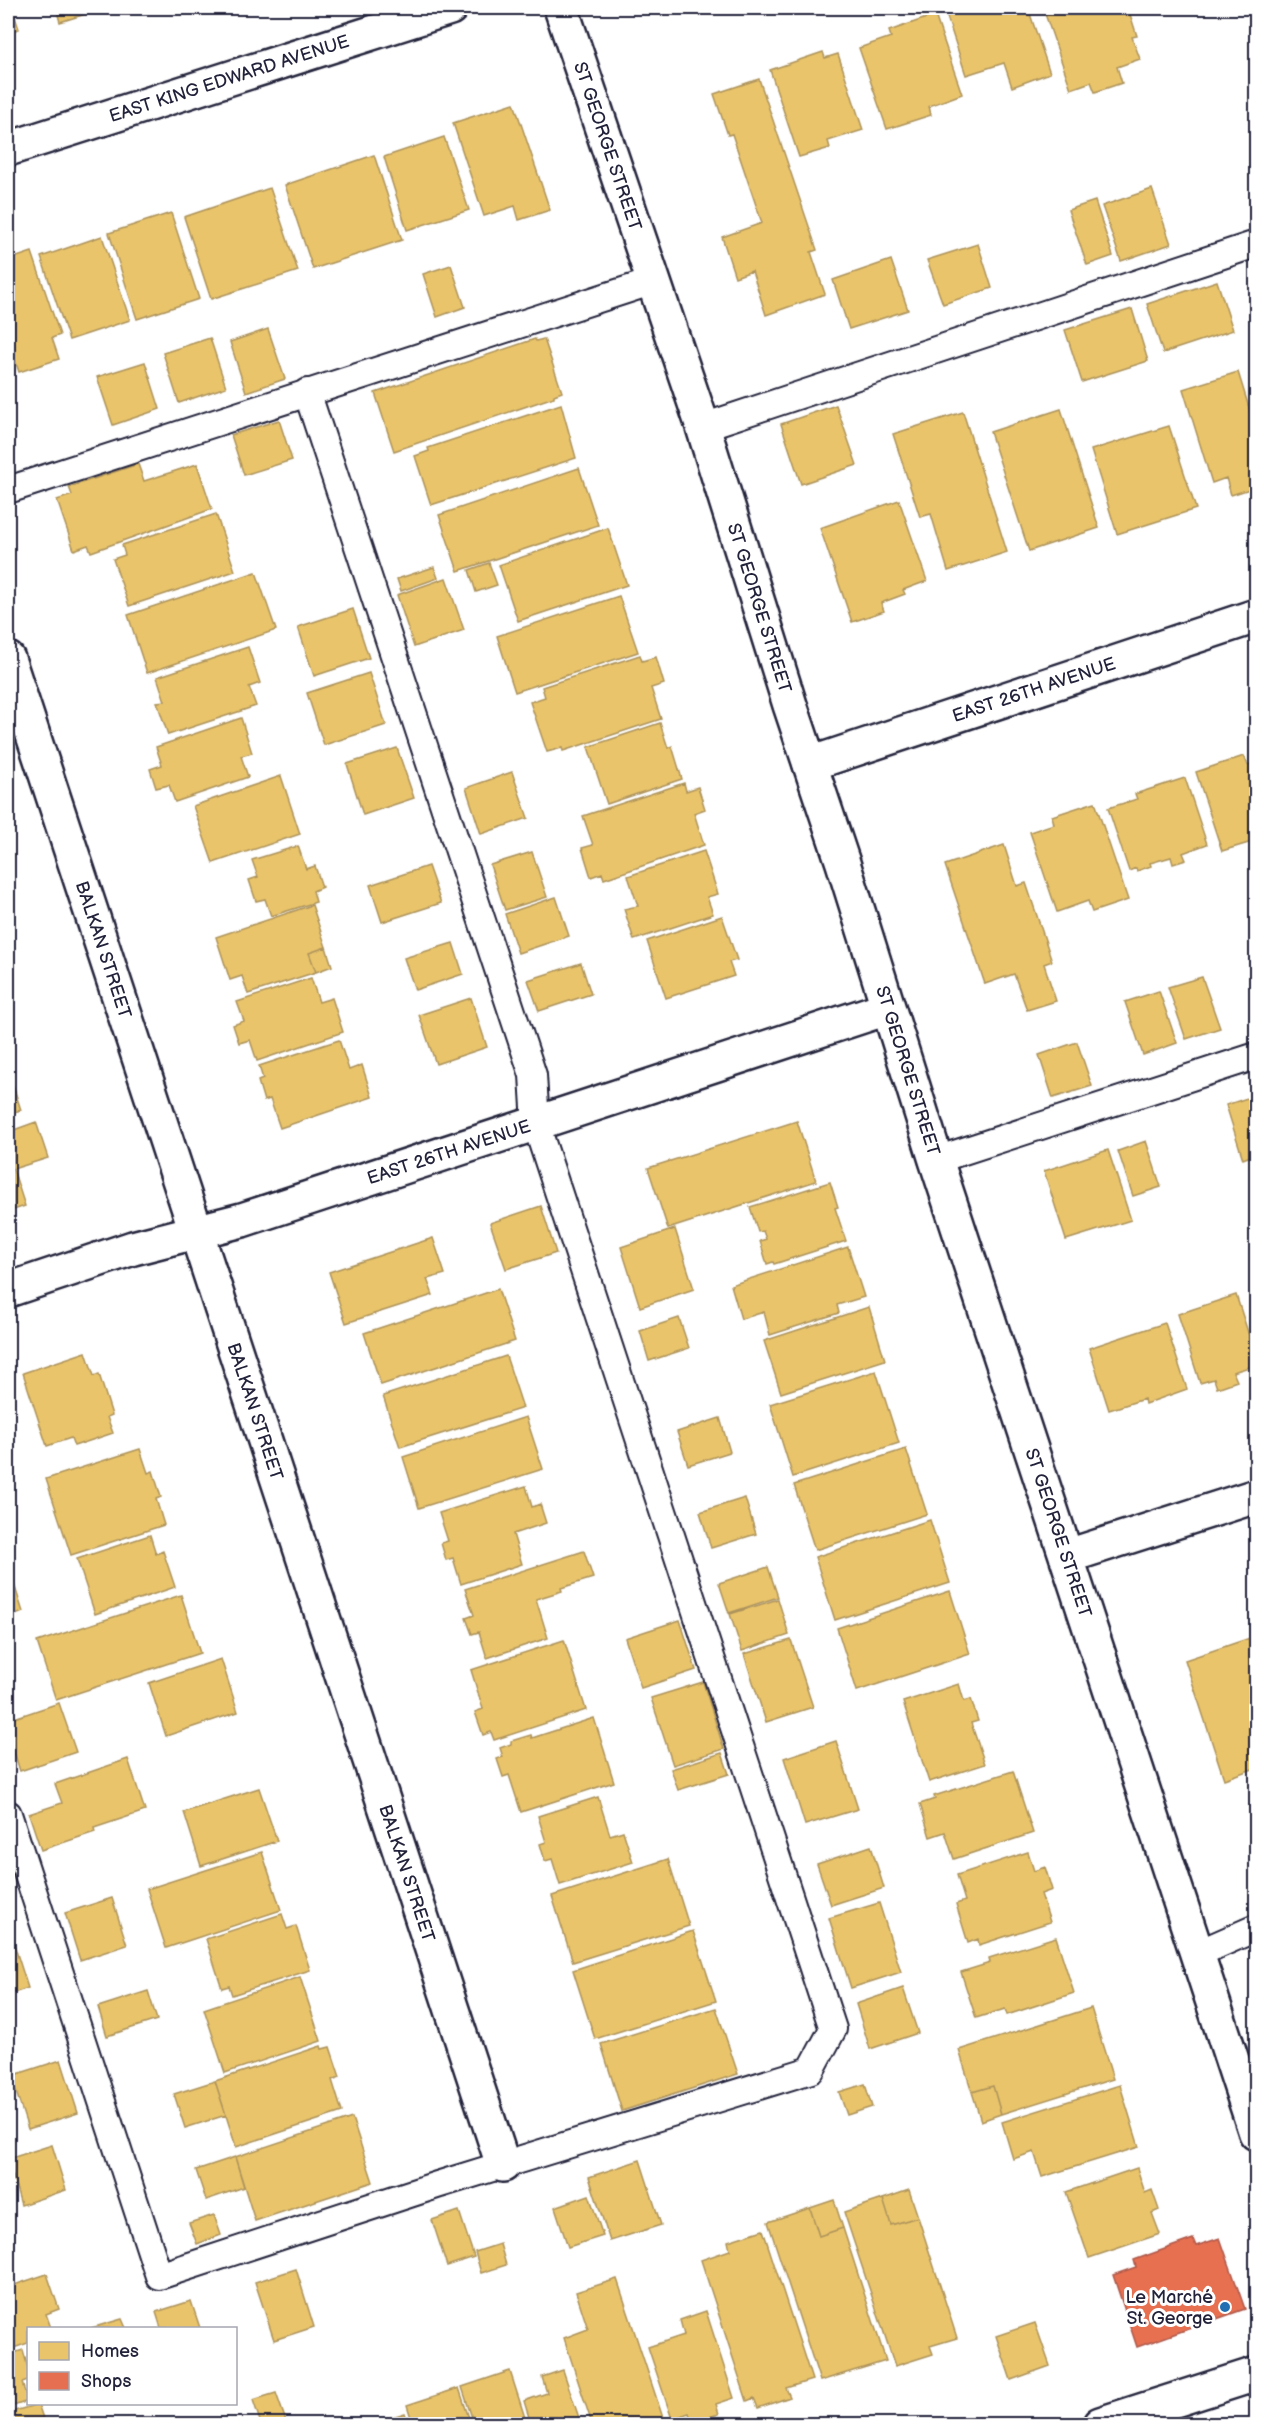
<svg xmlns="http://www.w3.org/2000/svg" width="1264" height="2432" viewBox="0 0 1264 2432" font-family="'Balsamiq Sans',sans-serif">
<style>
.homes{fill:#e9c46a;stroke:#ad935c;stroke-width:1.5}
.shops{fill:#e76f51;stroke:#ac584a;stroke-width:1.5}
.lines{fill:none;stroke-linecap:round;stroke-linejoin:round}
.lane-casing{stroke:#22223b;stroke-width:30}
.street-casing{stroke:#22223b;stroke-width:38}
.secondary-casing{stroke:#22223b;stroke-width:38}
.lane{stroke:#fff;stroke-width:26}
.street{stroke:#fff;stroke-width:33}
.secondary{stroke:#fff;stroke-width:33}
.poi-dot{fill:#1f6fb2;stroke:#fff;stroke-width:2}
.labels{text-anchor:middle;stroke-width:6;stroke-linejoin:round;paint-order:stroke}
.street-label{font-size:18px;fill:#22223b;stroke:#fff}
.poi-label{font-size:18px;fill:#22223b;stroke:#fff;text-anchor:end}
</style>
<rect width="100%" height="100%" fill="#fff"/>
<filter id="ink" filterUnits="userSpaceOnUse"><feTurbulence type="fractalNoise" baseFrequency=".0167" numOctaves="2"/><feDisplacementMap in="SourceGraphic" scale="12" xChannelSelector="R" yChannelSelector="G"/><feConvolveMatrix kernelMatrix="1 2 1 2 8 2 1 2 1" color-interpolation-filters="sRGB"/></filter>
<g filter="url(#ink)">
<path class="homes" d="M8 8H12L19 29 8 32Z
M56 8H105L60 22Z
M967 8H1028L1050 73 1012 87 1004 63 966 75 946 14Z
M1043 8H1128L1137 36 1132 37 1140 59 1117 67 1122 83 1095 92 1091 82 1071 89Z
M935 15 962 94 929 106 931 115 887 129 859 48 891 37 889 31Z
M823 52 825 58 838 54 863 130 828 141 830 148 799 157 770 70Z
M759 79 817 250 811 252 825 294 766 315 752 271 735 277 722 237 762 223 732 134 728 135 714 94Z
M514 103 550 210 519 220 515 206 484 216 453 123Z
M444 137 469 210 407 230 384 157Z
M374 155 402 240 313 269 285 185Z
M270 188 298 271 211 299 184 217Z
M1152 189 1171 244 1121 261 1102 206Z
M1095 201 1113 256 1087 265 1068 210Z
M171 213 199 299 137 319 109 233Z
M102 236 130 320 69 340 41 257Z
M978 244 992 288 943 304 927 260Z
M32 252 60 335 52 338 59 359 19 372 12 352 8 353V260Z
M891 260 908 310 849 329 833 280Z
M451 265 465 307 437 317 423 274Z
M1217 281 1233 330 1163 353 1147 304Z
M1132 309 1148 361 1082 382 1065 330Z
M268 329 285 379 246 392 230 342Z
M210 338 226 387 179 403 163 353Z
M535 339 536 341 544 339 562 392 554 395V397L394 451 375 393Z
M145 362 160 409 113 425 97 377Z
M1238 372 1256 430V487L1231 495 1226 478 1212 483 1183 389Z
M561 404 576 458 431 505 415 456 429 451 428 448Z
M836 405 857 465 801 484 781 424Z
M1061 409 1099 528 1029 551 990 432Z
M963 412 1007 552 948 571 931 514 920 517 893 434Z
M279 420 292 460 244 475 231 435Z
M1169 426 1196 509 1117 534 1091 450Z
M138 464 144 481 197 464 212 509 91 552 88 545 74 550 57 500 72 495 69 487Z
M579 468 598 525 458 571 439 515Z
M899 500 927 581 903 590 905 594 881 603 884 611 852 622 820 528Z
M216 514 235 571 129 606 113 559 125 555 122 545Z
M608 528 627 585 518 621 499 565Z
M489 563 497 585 476 592 469 570Z
M434 567 438 578 401 591 397 579Z
M256 572 276 630 147 673 128 615Z
M446 578 464 630 414 647 397 595Z
M619 596 638 652 515 692 497 636Z
M353 609 369 658 314 676 298 627Z
M248 647 260 683 249 687 256 706 168 735 157 702 165 701 157 677Z
M640 655 642 661 656 657 664 684 651 688 661 719 563 751 562 748 547 752 530 702 545 697 542 687Z
M369 673 386 725 324 745 307 693Z
M241 718 252 753 241 756 248 777 175 802 169 785 156 788 150 769 162 765 156 747Z
M660 723 668 748 672 746 682 779 607 804 588 747Z
M397 748 414 798 363 815 347 764Z
M1244 756 1248 765 1256 762V851L1252 842 1222 851 1196 772Z
M512 772 528 818 481 834 466 788Z
M281 776 300 834 213 863 193 806Z
M1185 778 1207 844 1183 853 1186 860 1173 864 1171 857 1150 863 1151 866 1137 871 1136 868 1129 871 1108 808 1137 799 1135 794Z
M684 783 686 791 698 787 705 809 694 813 704 845 604 879 602 873 591 877 582 848 593 845 583 816Z
M1095 802 1128 900 1092 912 1088 901 1057 912 1030 832 1054 824 1052 816Z
M1004 845 1017 886 1026 883 1052 961 1044 964 1056 1001 1027 1010 1014 974 985 984 945 865Z
M298 846 306 869 315 866 322 887 313 891 316 902 271 916 265 899 256 901 249 880 258 877 252 860Z
M704 851 718 894 707 897 713 914 634 940 624 909 638 906 628 876Z
M532 852 547 897 505 910 490 865Z
M428 866 441 903 382 922 370 885Z
M556 897 569 936 518 953 505 914Z
M312 905 326 947 309 953 316 972 248 994 242 976 230 980 216 937Z
M722 916 737 960 729 962 734 976 666 998 647 941Z
M453 943 463 974 415 990 404 958Z
M326 947 332 966 316 972 309 953Z
M581 963 591 994 539 1011 528 980Z
M1202 977 1220 1028 1186 1039 1168 987Z
M311 978 319 1002 332 998 343 1032 257 1061 250 1040 239 1043 233 1025 244 1021 237 1002Z
M1159 991 1177 1043 1143 1055 1125 1002Z
M471 998 487 1047 436 1064 419 1015Z
M339 1040 349 1070 362 1065 372 1097 280 1128 270 1099 264 1101 258 1081 263 1079 259 1066Z
M1077 1042 1092 1086 1053 1098 1039 1055Z
M8 1070 21 1110 8 1114Z
M1256 1095V1154L1243 1159 1226 1105Z
M797 1121 816 1181 668 1229 648 1168Z
M36 1122 48 1158 13 1169 25 1206 8 1212V1132Z
M1146 1141 1161 1187 1133 1196 1118 1151Z
M1108 1150 1131 1220 1066 1240 1044 1171Z
M830 1182 838 1207 835 1208 846 1241 774 1264 773 1262 767 1264 760 1241 766 1239 763 1231 758 1232 750 1207Z
M541 1206 556 1253 506 1269 490 1223Z
M675 1229 694 1289 640 1307 621 1247Z
M433 1238 445 1274 427 1279 433 1295 346 1323 329 1272Z
M848 1247 864 1297 837 1305 839 1313 770 1335 764 1312 741 1319 731 1285Z
M498 1289 515 1341 381 1385 364 1333Z
M1236 1295 1256 1357V1365L1233 1372 1237 1381 1217 1388 1214 1379 1200 1383 1178 1314Z
M869 1307 885 1360 781 1393 764 1341Z
M679 1318 689 1348 649 1361 640 1331Z
M1165 1323 1187 1389 1145 1404 1144 1399 1109 1410 1089 1348Z
M86 1352 94 1376 99 1374 112 1415 107 1417 113 1433 74 1446 71 1438 47 1446 23 1373Z
M506 1356 523 1408 400 1447 383 1396Z
M876 1371 899 1443 793 1477 770 1404Z
M526 1417 543 1469 419 1508 403 1457Z
M720 1418 730 1452 688 1465 677 1432Z
M140 1449 148 1473 153 1471 161 1497 156 1499 164 1525 71 1555 46 1479Z
M906 1449 927 1514 815 1550 794 1485Z
M526 1486 532 1507 540 1504 546 1523 513 1534 522 1564 461 1584 453 1558 446 1560 441 1543 448 1541 439 1513Z
M745 1498 756 1534 711 1548 700 1512Z
M930 1520 950 1583 835 1620 815 1557Z
M150 1535 156 1554 163 1551 175 1587 95 1614 77 1559Z
M584 1551 593 1578 561 1588 562 1591 536 1599 548 1638 487 1658 479 1632 472 1634 466 1618 474 1615 465 1589Z
M8 1556 14 1576 8 1578Z
M768 1567 778 1597 729 1613 719 1583Z
M13 1581 23 1612 8 1618V1583Z
M950 1591 970 1654 857 1691 837 1628Z
M181 1595 200 1653 56 1700 37 1642Z
M778 1599 789 1635 742 1651 730 1614Z
M680 1620 696 1670 641 1688 625 1638Z
M1253 1637 1256 1647V1768L1224 1779 1185 1660Z
M564 1640 586 1710 494 1740 491 1732 483 1735 475 1712 483 1709 471 1670Z
M791 1640 813 1707 766 1722 744 1654Z
M221 1659 238 1712 166 1736 149 1683Z
M703 1682 724 1749 673 1765 651 1698Z
M959 1684 964 1701 971 1699 978 1721 971 1723 985 1764 929 1782 903 1702Z
M59 1703 76 1752 20 1771 8 1733V1720Z
M594 1718 614 1782 521 1812 509 1775 503 1777 497 1759 503 1757 500 1748 511 1744V1741L531 1735 532 1738Z
M836 1741 858 1809 805 1825 784 1758Z
M722 1753 729 1774 678 1790 671 1769Z
M128 1759 145 1811 94 1828 95 1832 41 1850 29 1814 62 1803 55 1784Z
M1013 1771 1033 1833 954 1859 945 1832 930 1837 920 1804 935 1799 934 1796Z
M259 1788 277 1841 201 1866 184 1812Z
M598 1797 610 1835 623 1831 633 1862 560 1885 552 1859 545 1861 540 1844 546 1842 538 1816Z
M871 1846 884 1888 831 1905 817 1864Z
M262 1852 281 1910 166 1948 147 1889Z
M1028 1852 1034 1871 1045 1867 1052 1890 1041 1894 1050 1922 979 1945 978 1939 968 1943 956 1904 965 1901 957 1875Z
M668 1859 689 1926 573 1962 552 1896Z
M112 1898 127 1945 80 1960 65 1913Z
M879 1903 901 1972 851 1988 829 1918Z
M282 1914 287 1929 296 1926 310 1970 232 1995 229 1986 222 1988 206 1939Z
M693 1931 716 2001 595 2039 573 1970Z
M1056 1937 1074 1993 1007 2015 1005 2009 976 2018 961 1972 990 1963 989 1958Z
M12 1938 28 1988 8 1995V1940Z
M300 1977 321 2041 225 2073 204 2009Z
M903 1988 918 2033 870 2049 856 2004Z
M148 1991 157 2020 107 2036 98 2007Z
M716 2008 738 2074 622 2111 601 2044Z
M1091 2008 1113 2079 1001 2114 993 2086 972 2092 959 2050Z
M321 2046 322 2049 330 2047 340 2077 332 2080 342 2112 236 2147 215 2081Z
M61 2060 78 2113 28 2129 11 2076Z
M215 2081 226 2115 185 2128 174 2094Z
M865 2084 872 2107 847 2115 839 2092Z
M1120 2085 1139 2147 1042 2177 1034 2152 1013 2159 1002 2122Z
M993 2086 1001 2114 981 2121 972 2092Z
M352 2118 373 2182 255 2221 235 2157Z
M52 2145 66 2190 21 2205 8 2159Z
M235 2157 244 2187 206 2200 196 2170Z
M640 2160 661 2225 610 2241 589 2177Z
M1137 2168 1145 2193 1152 2190 1159 2210 1152 2213 1160 2234 1089 2258 1066 2192Z
M909 2190 918 2217 891 2225 883 2199Z
M589 2195 603 2236 568 2247 555 2207Z
M883 2199 891 2225 918 2217 957 2338 930 2346 933 2354 895 2366 844 2212Z
M834 2200 843 2228 819 2236 810 2208Z
M810 2208 819 2236 843 2228 886 2361 820 2381 768 2222Z
M459 2211 474 2257 447 2266 432 2220Z
M214 2215 221 2235 197 2244 189 2223Z
M763 2230 812 2380 786 2388 790 2397 758 2408 754 2398 747 2401 701 2260 730 2250 728 2241Z
M500 2244 506 2265 481 2273 475 2252Z
M296 2269 314 2327 274 2340 255 2282Z
M47 2274 59 2309 46 2314 51 2328H28V2343L8 2350V2287Z
M617 2279 665 2424H592L564 2338 588 2329 576 2292Z
M191 2301 200 2328H161L156 2312Z
M706 2311 734 2398 716 2404 719 2414 692 2422 689 2413 672 2419 648 2347 684 2335 680 2320Z
M122 2319 126 2328H91Z
M1035 2323 1050 2366 1011 2380 996 2336Z
M23 2350 28 2368V2381L22 2383 28 2401 8 2408V2355Z
M563 2370 581 2424H531L524 2401 547 2393 542 2377Z
M510 2371 527 2424H474L462 2387Z
M459 2388 471 2424H413L407 2405Z
M276 2393 287 2424H261L253 2400Z
M38 2404 45 2424H8V2413Z
M405 2413 409 2424H370Z"/>
<path class="shops" d="M1220 2238 1245 2309 1137 2347 1113 2275 1136 2267 1134 2260 1193 2239 1196 2246Z"/>
<g class="lines">
<defs>
<path id="lane" d="M703 427 1256 244
M8 490 654 281
M936 1160 1256 1056
M8 1814 159 2276 437 2185 811 2070 833 2029 536 1124 533 1075 307 392
M1199 1953 1256 1928"/>
<g id="street">
<path id="s1" d="M561 8 703 427 790 705 843 863 936 1160 1256 2133"/>
<path id="s2" d="M8 659 503 2165"/>
<path id="s3" d="M810 764 1256 616"/>
<path id="s4" d="M8 1290 133 1248 242 1220 887 1008"/>
<path d="M1068 1556 1256 1496"/>
<path d="M1100 2424 1256 2374"/>
</g>
<g id="secondary">
<path id="s5" d="M8 149 450 8"/>
</g>
</defs>
<use href="#lane" class="lane-casing"/>
<use href="#street" class="street-casing"/>
<use href="#secondary" class="secondary-casing"/>
<use href="#lane" class="lane"/>
<use href="#street" class="street"/>
<use href="#secondary" class="secondary"/>
</g>
</g>
<circle class="poi-dot" cx="1225" cy="2307" r="6"/>
<g class="labels">
<g class="street-label">
<text dy="6" stroke="none"><textPath href="#s5" startOffset="232">EAST KING EDWARD AVENUE</textPath></text>
<text dy="6" stroke="none"><textPath href="#s1" startOffset="146">ST GEORGE STREET</textPath></text>
<text dy="6" stroke="none"><textPath href="#s1" startOffset="632">ST GEORGE STREET</textPath></text>
<text dy="6" stroke="none"><textPath href="#s3" startOffset="236">EAST 26TH AVENUE</textPath></text>
<text dy="6" stroke="none"><textPath href="#s2" startOffset="306">BALKAN STREET</textPath></text>
<text dy="6" stroke="none"><textPath href="#s1" startOffset="1118">ST GEORGE STREET</textPath></text>
<text dy="6" stroke="none"><textPath href="#s4" startOffset="462">EAST 26TH AVENUE</textPath></text>
<text dy="6" stroke="none"><textPath href="#s2" startOffset="792">BALKAN STREET</textPath></text>
<text dy="6" stroke="none"><textPath href="#s1" startOffset="1604">ST GEORGE STREET</textPath></text>
<text dy="6" stroke="none"><textPath href="#s2" startOffset="1278">BALKAN STREET</textPath></text>
</g>
<g class="poi-label">
<text x="1213" y="2303">Le Marché<tspan x="1213" dy="21">St. George</tspan></text>
</g>
</g>
<rect width="1264" height="2432" fill="none" stroke="#fff" stroke-width="30"/>
<rect x="15" y="15" width="1234" height="2402" fill="none" stroke="#22223b" stroke-width="2" filter="url(#ink)"/>
<rect x="27" y="2327" width="210" height="78" fill="#ffffff" stroke="#a7a7b1" stroke-width="1.5"/>
<rect x="39" y="2342" width="30" height="18" fill="#e9c46a" stroke="#a7a7b1" stroke-width="1.5"/>
<text x="81" y="2357" font-size="18" fill="#22223b">Homes</text>
<rect x="39" y="2372" width="30" height="18" fill="#e76f51" stroke="#a7a7b1" stroke-width="1.5"/>
<text x="81" y="2387" font-size="18" fill="#22223b">Shops</text>
</svg>
